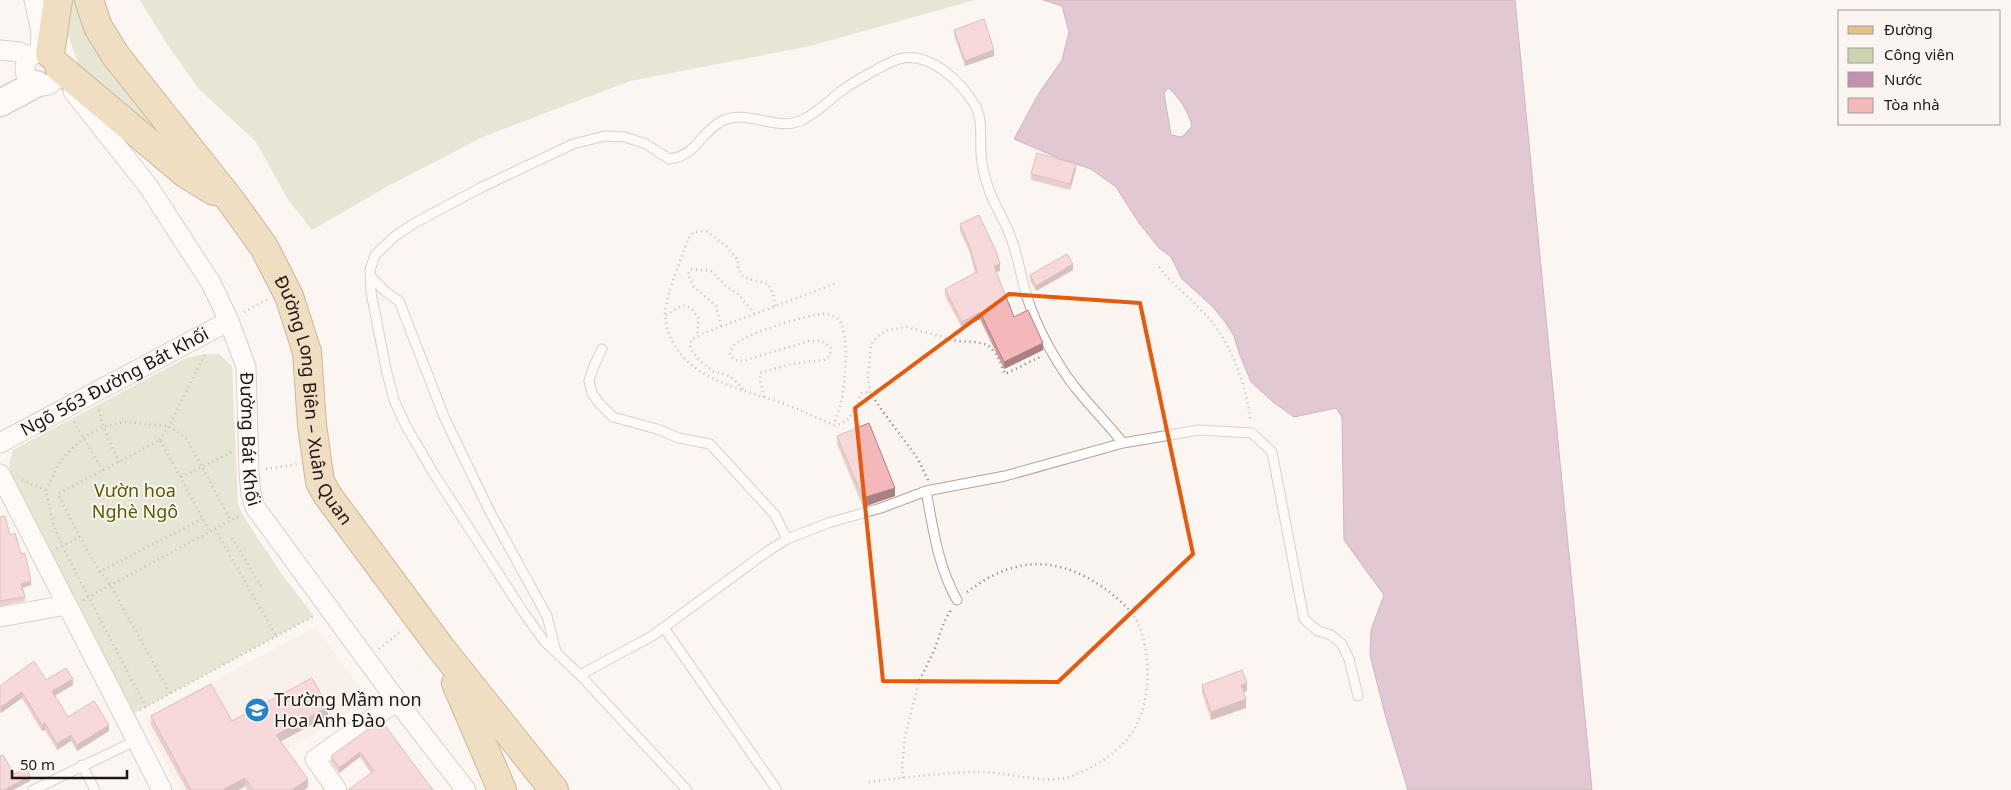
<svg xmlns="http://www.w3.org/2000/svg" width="2011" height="790" viewBox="0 0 2011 790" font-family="'Noto Sans',sans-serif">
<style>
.built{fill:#f7e8e1}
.green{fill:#cfd2b1}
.water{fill:#c291ad;stroke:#916c7e;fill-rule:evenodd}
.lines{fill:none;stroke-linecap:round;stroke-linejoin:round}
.lane-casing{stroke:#bba194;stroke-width:11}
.street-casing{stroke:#bba194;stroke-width:21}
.secondary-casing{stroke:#bba194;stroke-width:29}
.primary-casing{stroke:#926c2b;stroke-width:30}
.path{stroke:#837c77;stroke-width:2.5;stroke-dasharray:1 4;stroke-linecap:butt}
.lane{stroke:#fff;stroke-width:9}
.street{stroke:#fff;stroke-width:19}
.secondary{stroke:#fff;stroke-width:26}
.primary{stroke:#e2c288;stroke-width:28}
.wall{fill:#d29da0}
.shaded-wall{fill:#ab8082}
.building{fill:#f4b7ba;stroke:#ab8082}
.marked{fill:none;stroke:#e8590c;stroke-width:4;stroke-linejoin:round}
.labels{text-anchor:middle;stroke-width:4;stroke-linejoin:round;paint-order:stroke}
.street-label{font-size:18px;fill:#201712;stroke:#fbf5f2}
.park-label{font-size:18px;fill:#5a5c01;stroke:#fbf5f2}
.poi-label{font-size:18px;fill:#201712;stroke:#fbf5f2;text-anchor:start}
</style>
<rect width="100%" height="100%" fill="#fbf5f2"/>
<path class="built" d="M316 627 369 701 267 761 257 782 245 790H180L143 718Z"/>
<path class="green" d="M67 0H85L196 169 81 72 67 32Z
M140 0H975L810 46 630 81 485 136 388 186 312 230 287 198 256 142 198 88 165 41Z
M205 354H219L232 366 238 503 242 514 283 576 314 616 131 715 10 475 9 464 13 450 186 358Z"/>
<path class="water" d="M1043 0H1515L1592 790H1408L1386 718 1370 655 1371 630 1384 595 1344 540 1342 417 1336 408 1294 417 1273 402 1251 382 1239 353 1234 336 1225 322 1212 306 1182 279 1171 257 1159 248 1139 223 1116 187 1091 169 1058 158 1014 139 1039 93 1062 60 1069 32 1062 6ZM1168 88C1178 95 1189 113 1192 126L1182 137 1171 135 1164 93Z"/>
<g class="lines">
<defs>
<path id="lane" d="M371 277 386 292 399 301 445 419 490 512 547 616 556 652
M602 349 593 368 589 381 592 393 599 403 613 417 657 429 679 438 710 444 775 515 787 539
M926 491C933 528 938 567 957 600
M664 628 777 790
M580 675 652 636 768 551 787 539 828 523 881 508 926 491 1005 476 1123 443 1199 430 1252 433 1272 452 1304 619 1318 631 1331 635 1341 643 1349 659 1358 696
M82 765 95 790
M33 790 137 740
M687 790 580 675 544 641 524 613 434 474 406 426 394 400 386 369 371 292 370 270 375 255 394 237 413 224 480 188 573 144 605 136 625 137 646 144 669 159C698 155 699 133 722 121 746 109 776 131 800 121 816 114 827 102 840 92 850 84 888 62 899 59 929 50 961 82 975 105 983 120 980 138 981 154 982 165 984 176 988 187 994 205 1005 220 1011 238 1020 262 1022 287 1032 311 1041 335 1058 365 1074 386 1090 406 1108 424 1123 443"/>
<g id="street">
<path d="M34 0 41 31 40 52"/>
<path d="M0 50 19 52 30 57"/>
<circle cx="42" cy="69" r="17"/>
<path id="s1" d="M73 91 148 186 211 283 229 321 246 367 249 472 251 494 255 507 397 701 466 790"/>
<path id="s2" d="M0 443 229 321"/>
<path d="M0 474 162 790"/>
<path d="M0 617 67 605"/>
<path d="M337 790 315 759 397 701"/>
</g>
<path id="secondary" d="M0 103 36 84"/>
<g id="primary">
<path id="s3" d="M89 0 98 27 116 56 231 201 264 247 289 296 307 352 312 425 320 482 328 496 440 647 554 790"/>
<path d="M50 54 58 0"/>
<path d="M59 67 186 174 214 191"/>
<path d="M456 683 502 790"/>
</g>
</defs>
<use href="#lane" class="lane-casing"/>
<use href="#street" class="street-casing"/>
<use href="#secondary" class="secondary-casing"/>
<use href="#primary" class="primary-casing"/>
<path class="path" d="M1159 267C1172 284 1188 296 1202 311 1230 338 1246 384 1251 422
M775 306 773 293 768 284 743 277 738 269V260L727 247 706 231 694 232 688 239C682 258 666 295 665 312 665 324 668 334 674 344 694 379 735 387 770 399 792 406 813 416 834 425 854 423 852 409 862 393L870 392
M244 312 268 299
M666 315 683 305 691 308 699 319 697 335
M721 326 716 306 693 286 688 274 691 269 711 271 728 288 737 293 754 313
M743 389 730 376 714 372 700 361 690 348 691 340 704 333 837 283
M764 397 760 381V373L791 364 824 360 830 356 831 347 821 341H809L743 361 734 360 730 354C731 351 732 347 735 344 747 334 809 313 826 314 831 315 835 316 839 320 850 332 845 387 841 403 839 410 836 418 834 425
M99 410 103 427 119 462
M74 422 103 471
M160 440 169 426 205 354
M266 469 298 464
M181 477 232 452
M22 480 46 490
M928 480 918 459 881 409 870 392 868 377 871 344 878 336 888 330 907 327 957 341 976 342 988 345 997 355 1005 374 1042 356
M215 529 276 636
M232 538 262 588
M57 549 80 537
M99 572 202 519
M83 600 241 515
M379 649 402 630
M170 693 111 586C89 558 74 525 58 494L160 440 210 532
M146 707 62 546 53 522 46 490 61 460 84 437 103 427 123 422 169 426 187 439 231 521
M140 710 314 616
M903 778 902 766 905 736 919 681 934 651 944 622 951 610
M869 782C905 777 942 773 978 772 1006 771 1046 786 1072 776 1090 769 1109 758 1123 744 1152 715 1153 659 1138 623 1131 609 1116 597 1104 588 1055 554 1012 557 966 593"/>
<use href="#lane" class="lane"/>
<use href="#street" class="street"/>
<use href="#secondary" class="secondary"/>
<use href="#primary" class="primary"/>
</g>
<path class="wall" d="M954 30 994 56 965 66 954 35Z
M1076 169 1070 190 1031 180V174Z
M960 224 1000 271 996 272 1014 317 1043 350 1004 369 980 319 962 328 945 296V289L975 273 970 253 960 231Z
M1073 270 1036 291 1030 281V275Z
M837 436 895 496 863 507 837 444Z
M0 517 21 554 31 585 23 588 25 597V601L0 606Z
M73 685 55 696 68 717 109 731 77 751 71 741 57 750 45 730 42 731 22 698 1 713 0 712V686Z
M1202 685 1247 691 1243 692 1246 708 1211 720 1202 693Z
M151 716 232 721 328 716 280 741 308 787 304 790H247L245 786 238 790H187L151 725Z
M381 720 433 790 371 773 360 757 339 773 331 762V756Z"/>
<path class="shaded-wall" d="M994 50V56L965 66V61Z
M1076 164V169L1070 190V184Z
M1000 264V271L994 273V266Z
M1073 264V270L1036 291V286Z
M980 312V319L962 328V322Z
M1043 343V350L1004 369V362Z
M895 488V496L863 507V498Z
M31 581V585L21 588V584Z
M73 679V685L52 697V691Z
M1247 683V691L1241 693V685Z
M22 692V698L1 713V707Z
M1246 699V708L1211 720V712Z
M328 707V716L276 744V735Z
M45 723V730L42 731V725Z
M109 725V731L77 751V745Z
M71 735V741L57 750V744Z
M360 752V757L339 773V768Z
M30 776V781L13 790H4Z
M245 778V786L238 790H224V789Z
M308 779V787L304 790H292Z"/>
<path class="building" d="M984 19 994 50 965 61 954 30Z
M1037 153 1076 164 1070 184 1031 174Z
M979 215 996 251 1000 264 994 266 1014 317 1028 310 1043 343 1004 362 980 312 962 322 945 289 977 272 970 247 960 224Z
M1067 254 1073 264 1036 286 1030 275Z
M869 423 895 488 863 498 837 436Z
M5 516 10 535 15 533 21 554 25 553 31 581 21 584 25 597 0 601V517Z
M34 661 46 680 66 668 73 679 52 691 68 717 94 701 109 725 77 745 71 735 57 744 45 723 42 725 22 692 1 707 0 706V686Z
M1242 670 1247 683 1241 685 1246 699 1211 712 1202 685Z
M312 678 328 707 276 735 308 779 292 790H253L245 778 224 789 225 790H191L151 716 211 684 232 721Z
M381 720 433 790H348L374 771 360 752 339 768 331 756Z
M3 755 14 774 27 768 30 776 4 790H0V756Z"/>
<path d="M0 0H2011V790H0ZM1009 294 1140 303 1193 554 1058 682 883 681 855 408Z" fill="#fbf5f2" fill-opacity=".55" fill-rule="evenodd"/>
<path class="marked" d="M1009 294 1140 303 1193 554 1058 682 883 681 855 408Z"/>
<defs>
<symbol id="school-disc" viewBox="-11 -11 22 22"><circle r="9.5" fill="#2383cf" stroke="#fbf5f2"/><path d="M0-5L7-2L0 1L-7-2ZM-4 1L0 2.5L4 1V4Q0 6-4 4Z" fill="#fff"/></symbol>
</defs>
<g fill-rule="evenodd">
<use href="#school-disc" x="243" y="696" width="28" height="28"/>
</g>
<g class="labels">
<g class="street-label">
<text dy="6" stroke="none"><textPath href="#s2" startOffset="130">Ngõ 563 Đường Bát Khối</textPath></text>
<text dy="6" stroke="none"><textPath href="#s3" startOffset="468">Đường Long Biên – Xuân Quan</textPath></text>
<text dy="6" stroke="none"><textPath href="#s1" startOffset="400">Đường Bát Khối</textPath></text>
</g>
<g class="park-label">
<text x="135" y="497">Vườn hoa<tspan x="135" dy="21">Nghè Ngô</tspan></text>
</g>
<g class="poi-label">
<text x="274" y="706">Trường Mầm non<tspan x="274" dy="21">Hoa Anh Đào</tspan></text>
</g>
</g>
<rect x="1838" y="10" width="162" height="115" fill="#fbf5f2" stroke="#a39c98"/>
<rect x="1848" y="26" width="25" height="8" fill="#e2c288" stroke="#a39c98"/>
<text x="1884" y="35" font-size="15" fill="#201712">Đường</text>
<rect x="1848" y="48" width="25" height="15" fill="#cfd2b1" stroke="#a39c98"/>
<text x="1884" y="60" font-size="15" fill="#201712">Công viên</text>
<rect x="1848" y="72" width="25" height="15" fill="#c291ad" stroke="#a39c98"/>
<text x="1884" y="85" font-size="15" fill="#201712">Nước</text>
<rect x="1848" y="98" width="25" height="15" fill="#f4b7ba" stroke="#a39c98"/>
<text x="1884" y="110" font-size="15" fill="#201712">Tòa nhà</text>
<path d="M12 770v8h115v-8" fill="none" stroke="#201712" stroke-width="2.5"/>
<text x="20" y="770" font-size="15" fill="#201712" stroke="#fbf5f2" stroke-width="4" paint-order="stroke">50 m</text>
</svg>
